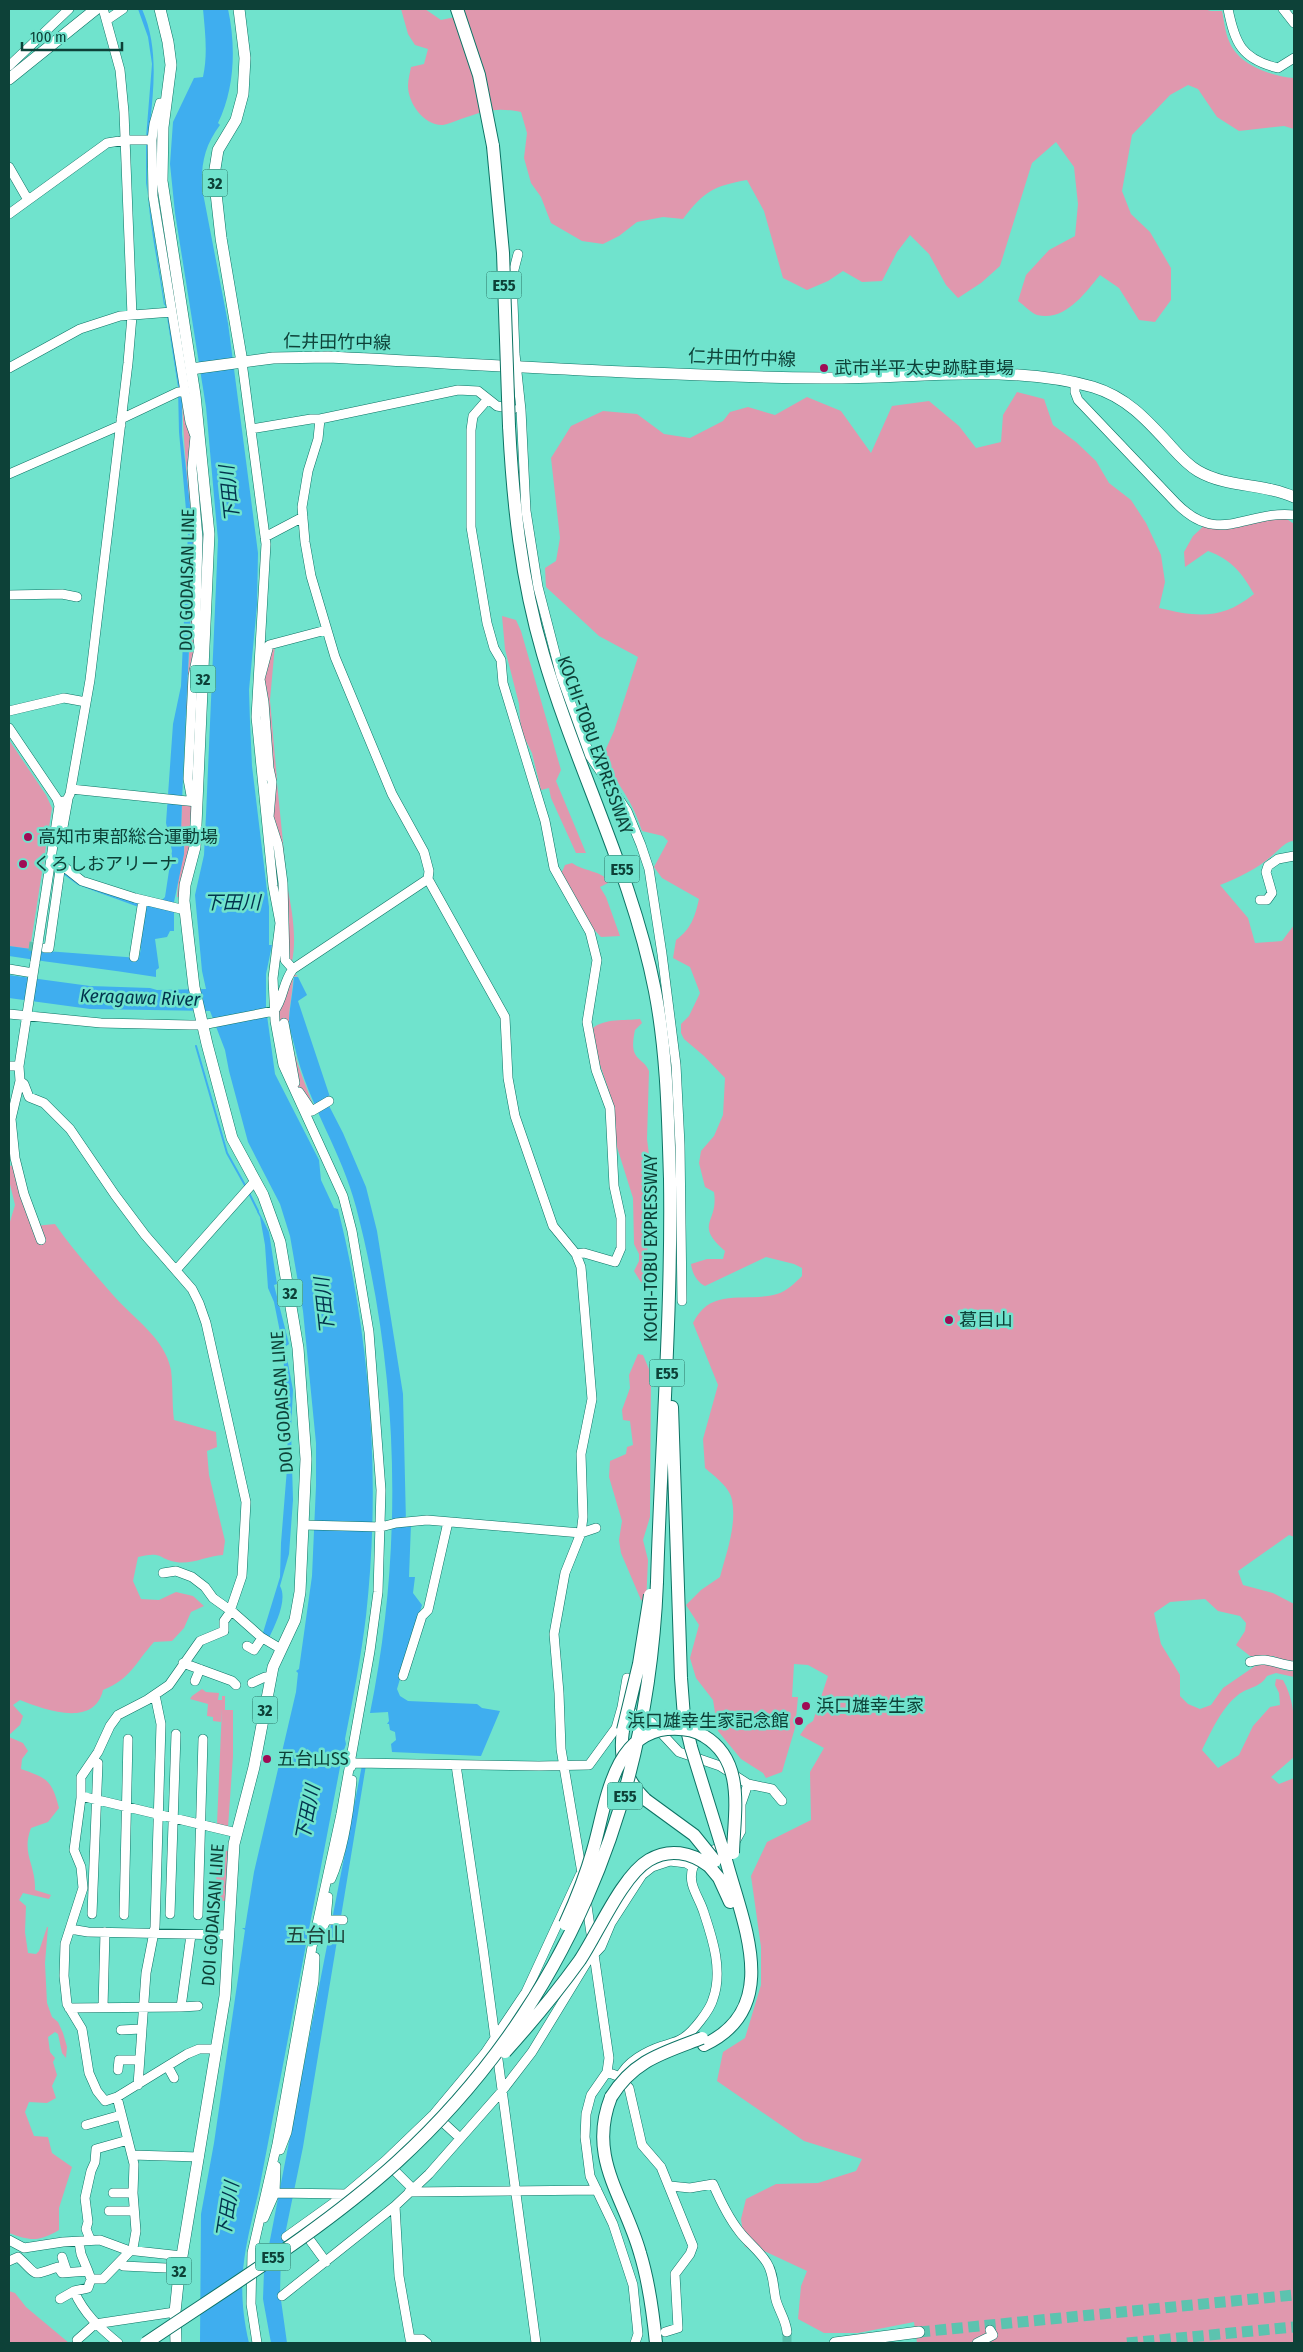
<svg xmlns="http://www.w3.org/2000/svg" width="1303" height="2352" viewBox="0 0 1303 2352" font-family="'Fira Sans Condensed','Noto Sans JP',sans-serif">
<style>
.green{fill:#e098ae}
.water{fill:#3faeef}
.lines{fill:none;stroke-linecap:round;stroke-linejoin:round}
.stream{stroke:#3faeef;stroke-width:2}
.minor-tunnel{stroke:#5cc3af;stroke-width:9;stroke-dasharray:9 4.5;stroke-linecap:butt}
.major-tunnel{stroke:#5cc3af;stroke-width:11;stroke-dasharray:11 5.5;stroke-linecap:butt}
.minor-casing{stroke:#0c7364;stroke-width:10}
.major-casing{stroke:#0c7364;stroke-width:12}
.highway-casing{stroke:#0c7364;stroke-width:14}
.minor{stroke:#fff;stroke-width:9}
.major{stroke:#fff;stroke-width:11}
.highway{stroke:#fff;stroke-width:12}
.minor-bridge-casing{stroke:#0c7364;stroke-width:10;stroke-linecap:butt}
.highway-bridge-casing{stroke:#0c7364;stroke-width:14;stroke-linecap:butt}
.minor-bridge{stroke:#fff;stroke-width:9}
.highway-bridge{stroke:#fff;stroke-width:12}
.poi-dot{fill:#9f0c55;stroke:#70e3cd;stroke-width:2}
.labels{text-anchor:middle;stroke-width:5;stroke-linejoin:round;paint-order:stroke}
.shield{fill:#70e3cd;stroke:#2b7265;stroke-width:1}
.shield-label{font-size:16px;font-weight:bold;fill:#0d4138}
.street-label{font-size:18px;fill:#0d4138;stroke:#70e3cd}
.poi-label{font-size:18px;fill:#0d4138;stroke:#70e3cd;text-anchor:start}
.water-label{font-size:19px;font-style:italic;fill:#02324c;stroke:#70e3cd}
.quarter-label{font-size:20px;fill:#1e423b;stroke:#70e3cd}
</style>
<rect width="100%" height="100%" fill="#70e3cd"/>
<path class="green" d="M401 9H425L441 20 455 17 467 9H1204L1211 11H1222C1224 20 1225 32 1229 41 1238 65 1271 76 1294 78V129L1284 126 1239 131 1217 117 1198 89 1188 85 1170 95 1132 135 1122 191 1131 214 1150 232 1171 268V300L1155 322 1139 320 1119 288 1100 275C1085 293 1065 322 1037 315 1031 313 1024 305 1018 301L1026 275 1049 250 1075 236 1078 204 1074 167 1056 142 1032 163 1000 266 981 283 958 298 946 285 929 254 910 235 897 252 882 281 862 282 843 271 828 281 807 290 783 278 764 211 747 180C714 186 704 191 683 219L663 217 637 222 619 236 603 244 582 241 551 223 541 197 531 183 524 158 527 133 521 112C495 107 485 111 461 119 455 121 448 124 443 125 424 126 408 103 408 86 408 79 410 73 411 67L424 64 428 49 415 45 408 34Z
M1017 392 1044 399 1053 425 1076 442 1096 461 1109 483 1131 500 1146 523 1161 555 1165 582 1159 608C1197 617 1222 620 1254 594 1242 573 1232 560 1208 551L1185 567 1184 552 1193 536 1206 524 1260 519H1287L1294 524V841C1286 841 1281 848 1275 853 1259 868 1240 877 1220 885L1248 918 1255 943 1282 941 1294 925V1537L1289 1535 1238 1571 1243 1585 1273 1593 1294 1604V1662H1288L1273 1656H1250L1236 1645 1245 1631 1246 1623 1240 1616 1218 1611 1205 1599 1170 1602 1154 1613 1161 1644 1180 1675V1696L1188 1704 1200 1709 1211 1705 1223 1688 1255 1666 1269 1663 1283 1670 1294 1671V1677L1276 1673 1267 1676C1260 1688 1248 1687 1238 1695 1222 1707 1211 1732 1202 1750L1218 1768 1239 1755 1253 1726 1270 1707 1280 1705 1279 1693 1275 1685 1276 1679 1283 1680C1297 1705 1294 1730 1294 1757L1271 1777 1279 1784 1294 1778V2343H917L914 2322 858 2333H824L798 2319 801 2286 807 2271 758 2248 745 2247 741 2219 746 2199 776 2184 818 2183 856 2171 862 2159 804 2141 717 2081 723 2052 745 2038 761 1985V1947L751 1876 767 1842 811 1820 810 1772 824 1748 800 1735 807 1725 813 1721 828 1676 808 1665 794 1664 792 1697H798L795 1728 782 1772 766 1778 763 1773 741 1759 718 1731 713 1700 696 1678 690 1658 699 1625 686 1605 701 1590 720 1577C726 1554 737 1525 732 1500 730 1487 714 1476 705 1468L703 1439 718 1385 693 1323C711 1286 744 1303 777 1294 787 1291 795 1283 802 1276V1268L794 1264 766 1257 705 1286C697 1282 692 1273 691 1264L707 1259H723L725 1251C693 1223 719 1223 714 1192L705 1187 699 1163 701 1151 714 1136 723 1115 725 1078 704 1056 684 1039 681 1033V1024L689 1016 700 993 690 967 673 958 676 940C691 929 695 917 699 899L662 878 654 867 668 841 663 836 642 831C634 804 618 782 601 760L614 731 638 657 599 636 546 587 545 568 556 561 560 538 551 458 571 426 603 411 637 414 664 434 690 438 723 421 730 412 748 407 775 415 807 397 841 411 871 453 892 406 929 401 959 426 976 448 1001 442 1003 415Z
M182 394 193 439V580C193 517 183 456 182 394Z
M193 582 198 636 190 709H186Z
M502 616 516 620 521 631 561 770 556 781 586 853H576L551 798 549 788 541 790 532 753 521 731 519 704 505 649Z
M275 645 270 700 277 780 273 779 262 683 270 646Z
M9 740 46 795 52 808 30 949 9 946Z
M277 783 287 882 271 810 274 785Z
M182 802 192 805 190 850 180 897H177L179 873 184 854 185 839 181 832Z
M572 863C585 872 600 870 610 882L600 887 606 897 620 936 601 937 586 921 561 874 565 865Z
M287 885C292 910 297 937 292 962L289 960Z
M294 974 298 976 293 977C293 992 289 1007 289 1020 290 1050 304 1080 314 1107L299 1089 287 1068 278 1015 288 982Z
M640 1019 642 1023 635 1030C633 1040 631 1051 638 1058 643 1063 646 1064 649 1071L647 1139 652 1178 650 1202 645 1218 649 1239 642 1284 634 1271 639 1261V1254L634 1244 633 1198 617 1147 609 1091 596 1053 593 1028C605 1018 625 1021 640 1019Z
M15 1165C17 1188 22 1207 35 1226L55 1224C73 1250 93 1272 113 1295 133 1318 165 1338 171 1370 173 1386 172 1404 174 1420L216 1432 217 1447 207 1451 209 1475 225 1541 223 1555C207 1556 191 1565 176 1562 156 1558 164 1551 138 1557L133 1581 141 1599 159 1600 176 1592 193 1596 204 1606 191 1612 184 1628 172 1641 154 1642C134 1664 132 1678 103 1690 94 1729 43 1709 20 1700L13 1705 23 1716 20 1725 9 1735V1225L15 1205 9 1180V1166Z
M638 1354 643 1355 651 1374 650 1517 643 1540 648 1560 646 1604 641 1600 621 1553 619 1540 622 1521 609 1477 610 1461 626 1454 627 1447 633 1445 630 1421 623 1420 622 1410 630 1388 629 1375Z
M202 1689 206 1692 219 1693 218 1700H222V1696H225V1710H233V1756L228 1827 217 1824 222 1708 221 1722 213 1721V1717L207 1716 208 1704 190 1699 192 1696Z
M9 1737 23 1743 28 1751 22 1759 21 1769C47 1778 52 1780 59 1808L48 1822 31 1828C21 1854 36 1864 35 1890L51 1895 49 1899 23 1893 19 1900 26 1906 25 1932 28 1953 36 1954 39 1951 47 1927H48L45 1963 47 2003 52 2017 58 2022 63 2033 67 2047 66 2058 62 2053 58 2034 55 2032 48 2037 50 2052 55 2058 53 2062 57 2075 52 2086 56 2098 47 2103 29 2102 25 2112 34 2136 48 2137 52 2153 72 2167 59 2208V2230C39 2242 30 2241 9 2233Z
M218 1850 229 1851 227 1901H215Z
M9 2291 15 2293 26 2307 69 2343H9Z"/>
<path class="water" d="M138 9H142C165 61 147 117 147 172 147 215 158 262 164 305L166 304 182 394V434L193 531 192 583 182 801 181 832 184 839V854L174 902V931H170L167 937 155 939 159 968 156 970V977C108 969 58 964 9 956V946L46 951 139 958 141 948 139 947 144 909 78 885 63 874 64 870 77 882 162 900 165 897 172 851 166 823 173 724 181 686 188 532 179 432 178 387 146 183V138L152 64 148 37Z
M203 9H228C236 46 235 88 218 123L220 125C205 145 201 163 202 188L228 323 258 553 257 605 249 690 250 722 252 766 269 907V945H272L266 974V1008L275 1074 319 1160 321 1180 334 1208 338 1209C371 1341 381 1481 366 1616 361 1657 353 1699 345 1739L346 1744 341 1759 344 1762H341L259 2190C245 2249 235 2282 249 2343H200L201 2214 214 2143 245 1930 242 1928H245L254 1872 296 1692 298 1673 296 1671 299 1669 312 1576 316 1486V1443L303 1311 290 1236 280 1204 248 1142 229 1071 225 1050 210 1011 90 1009 9 998V975L90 986 150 988 157 990 206 989 202 971 195 895 204 855 206 815 218 540 206 407 175 213 170 164 173 122 194 78 203 77C208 54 205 31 203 9Z
M294 977H298L307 995 298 1001 330 1097 326 1100 343 1133 366 1187 377 1231 403 1394 406 1523 411 1524 409 1577H415L413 1593 422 1605 397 1689 400 1696 408 1701 477 1704 482 1708 500 1711 481 1756 392 1752 391 1744 396 1740 395 1732 390 1730 389 1724H387L389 1721 388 1712 370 1713C404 1547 399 1371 356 1207 342 1152 308 1104 295 1048 293 1039 289 1029 289 1019 290 1005 293 991 294 977Z
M258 1210 269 1232 277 1284 274 1285 289 1344 285 1347 293 1390 291 1429 293 1500 289 1554 280 1586C288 1600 275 1625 269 1638L262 1636 280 1577 281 1543 288 1456 283 1347 274 1302 268 1288 265 1245 260 1217 257 1212Z
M362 1765H366L303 2147 281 2254 280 2293 287 2343H271L263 2299 264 2271Z"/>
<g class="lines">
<path class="stream" d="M196 1046 227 1153 246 1187
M249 1193 258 1211"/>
<path class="minor-tunnel" d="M29 946 44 948
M787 2343V2332"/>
<path class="major-tunnel" d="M919 2332 1294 2295
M1127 2343 1294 2327"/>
<defs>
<path id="minor" d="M1228 9C1235 43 1241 59 1278 68L1294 58
M1283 9 1294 23
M107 20 123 9
M9 66 69 9
M166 103H160L154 124 152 140 153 196 190 422 195 436 199 435
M9 167 28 200
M9 214 107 143 126 140H152
M518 254 512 277 515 354 521 410 526 511 538 587 561 676 590 756 627 811 641 845 649 869 662 954 676 1065 680 1145 682 1301
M242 362 266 544 256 717 273 886 280 923 273 978 275 1021 283 1065 343 1196 352 1231 369 1332 381 1490 378 1592 370 1651 341 1814 312 1947 277 2144 252 2253 251 2304 257 2343
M9 368 80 329 120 316 172 312
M1075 384V392L1078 400 1176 503C1219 547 1245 510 1294 515
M487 400 473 416 471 430V527L487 623 494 648 501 660 503 683 545 821 554 868 590 932 597 960 587 1022 596 1070 610 1108 614 1186 621 1218V1248L615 1262 584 1253 576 1254
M121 419 178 392H185
M320 419 318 439 308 471 302 507 305 542 311 576 335 657 392 794 424 852 429 871 428 879 505 1017 508 1078 515 1116 553 1226 576 1254 581 1267 592 1399 581 1454 583 1517 581 1533 565 1573 554 1634 559 1693 561 1749 583 1879
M251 429 311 419H320L458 390 478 391 497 406 513 409
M195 436 192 468 198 538 196 616 199 648
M9 474 121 425
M265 537 303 517
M9 595 62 594 77 597
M9 711 64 698 86 702
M9 728 57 799 59 806 38 943
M71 789 197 802
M192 801 188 779 193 676 199 648
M59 802 67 800 70 794 90 680 128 363 132 316 124 112 120 70 104 12
M61 838 68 799
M53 858 82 881 135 898 185 910
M1260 900H1267L1272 893 1266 872 1268 866 1278 859 1294 856
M45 948H49L61 863
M134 957 143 900
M35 962 19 1066 20 1081 24 1084 29 1097 44 1103 70 1129 115 1195 145 1235 192 1289 199 1303 206 1323 246 1502 242 1576 229 1614 224 1621V1631L200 1641 169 1685 147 1700 118 1715 110 1726 98 1752 81 1777V1798L74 1850 81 1867 83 1888 65 1944 64 1976 67 2004 82 2029 89 2073 97 2091 105 2101 117 2097
M9 969 33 973
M293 969 285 960 283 883 278 845 269 817 272 782 269 768 264 702 260 679 269 645 326 630
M9 1014 101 1023 190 1025H202L274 1011C284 999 282 983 293 969L428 879
M284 1023 295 1083
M9 1066H19
M20 1081 11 1119 15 1158 24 1194 41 1240
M299 1092 312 1111 329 1101
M176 1270 255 1181
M304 1525 381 1527 396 1523 427 1520 581 1533 596 1528
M163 1573 176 1571 192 1577 205 1587 213 1598 234 1613 261 1637 281 1649
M247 1646 254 1650 262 1638
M1250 1662C1267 1656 1278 1665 1294 1666
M183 1663 232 1681 236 1685
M403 1676 422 1616 428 1610 448 1522
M195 1681 200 1669
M252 1683 265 1677H271
M623 1708 651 1722 679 1752 720 1766 748 1784
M456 1765 483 1948 536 2343
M351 1767 350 1765 356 1763 539 1766 589 1765 616 1728 622 1707 627 1678
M81 1796 237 1833
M331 1879C344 1849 349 1813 352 1780
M586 1899 609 2058 607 2072 591 2095 586 2114 585 2137 590 2176 613 2224 633 2285 638 2334 635 2343
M92 1914 98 1763
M170 1914 176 1734
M124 1915 128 1739
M198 1915 203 1739
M326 1920H343
M70 1929 88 1932 229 1935
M319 1937 326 1920 328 1897
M103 2007 105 1932
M181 2007 198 2006
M69 2008 181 2007 191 1935
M121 2030 141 2029
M168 2067 174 2078
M118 2070 119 2060H139
M607 2072 620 2077 629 2088 642 2145 661 2167 693 2246 690 2254 675 2274 678 2328 665 2332
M620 2077C626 2062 647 2051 662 2046 668 2044 678 2042 683 2038 693 2032 710 2010 713 1999 723 1971 713 1940 704 1913 699 1896 687 1885 693 1867
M138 2085 146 1973 155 1927 161 1724 155 1695
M436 2116 460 2138
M86 2125 121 2115
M280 2150 287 2132 314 1981 315 1957
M132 2155 199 2157
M387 2163 413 2189
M670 2186 690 2188 713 2184C720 2200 728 2217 739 2231 747 2242 759 2250 767 2263 774 2274 773 2287 776 2300 779 2311 786 2320 787 2332
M409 2192 597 2190
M113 2193H133
M275 2193 346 2194
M395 2206 399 2276 410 2339H422L427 2343
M109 2211H134
M264 2218 275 2193 276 2166
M304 2232 326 2262
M286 2237 346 2194 385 2161 434 2114 485 2053 526 1992 580 1875
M90 2239 86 2229 88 2222 85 2198 91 2171 95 2162 96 2149 128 2140
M9 2240 24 2248 63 2242 100 2240 127 2250 182 2256
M79 2242 81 2254 88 2271
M62 2257 67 2272
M9 2261 18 2257C40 2277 29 2276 58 2267L62 2273 88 2271 91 2279
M123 2266 166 2268
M282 2296 395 2206 429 2174 502 2091 532 2052 587 1962 601 1947 611 1923 642 1875 652 1867 670 1861 686 1863 693 1867C705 1847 719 1851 736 1840L741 1831V1804L748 1784 772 1789 782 1801
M60 2299 74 2291
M77 2340 95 2324 175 2312
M118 2343C100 2328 84 2314 74 2291L88 2288 91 2279H103L133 2248 136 2231 133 2193 134 2164 117 2097 187 2054 199 2049H215
M977 2343 993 2335 990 2330"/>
<path id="major" d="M160 9 168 42 171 65 163 127 162 181 195 395 209 534 195 847 185 885 184 901 194 987 207 1044 232 1138 263 1195 280 1242 298 1348 306 1459 300 1592 295 1620 273 1667 254 1767 234 1844 225 1996 179 2274 175 2312 176 2343
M239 9 245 58 243 94 236 120 218 150 214 175 221 238 242 362
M9 79 96 9
M191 369 273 358 328 357C493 365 657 376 822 378 909 379 1008 363 1093 387 1126 397 1146 419 1168 443 1177 453 1186 464 1198 471 1227 488 1264 483 1294 497
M835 2343 919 2332"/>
<path id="highway" d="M457 9 479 75 493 146
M509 426C513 503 521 579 543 654 576 768 632 873 655 991 667 1053 668 1116 670 1179 672 1314 661 1447 657 1582
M672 1407 681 1678 684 1717 691 1747
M623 1730C619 1758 625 1780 646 1800
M709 1866 719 1878 730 1902
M704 2045C783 2008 743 1924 726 1860
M611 2097C587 2158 624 2196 640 2253 649 2282 653 2313 656 2343"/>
</defs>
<use href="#minor" class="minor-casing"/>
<use href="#major" class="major-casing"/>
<use href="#highway" class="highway-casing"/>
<use href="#minor" class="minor"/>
<use href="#major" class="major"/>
<use href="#highway" class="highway"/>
<defs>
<path id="minor-bridge" d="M35 962 38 943"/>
<path id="highway-bridge" d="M493 146 503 253 509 426
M623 1730 639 1664 650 1595
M691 1747 726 1860
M646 1800 694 1835 715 1861
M565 1924C576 1900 586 1875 593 1850 606 1807 611 1735 667 1729 679 1728 693 1729 704 1736 746 1761 734 1813 733 1853
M505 2052C532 2022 557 1992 580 1960 598 1933 622 1876 649 1860 669 1848 691 1852 709 1866
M611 2097C634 2060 663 2053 702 2038
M146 2343C230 2286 321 2231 397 2162 564 2009 648 1807 657 1582"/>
</defs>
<use href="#minor-bridge" class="minor-bridge-casing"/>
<use href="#highway-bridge" class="highway-bridge-casing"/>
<use href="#minor-bridge" class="minor-bridge"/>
<use href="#highway-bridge" class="highway-bridge"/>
</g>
<g class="poi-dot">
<circle cx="824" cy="368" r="5"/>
<circle cx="28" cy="837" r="5"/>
<circle cx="23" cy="864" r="5"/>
<circle cx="949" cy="1320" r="5"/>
<circle cx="806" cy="1706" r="5"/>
<circle cx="799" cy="1721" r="5"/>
<circle cx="267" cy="1759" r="5"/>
</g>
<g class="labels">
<g class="shield">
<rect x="202.5" y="169.5" width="25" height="27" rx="4"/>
<rect x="486.5" y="271.5" width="35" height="27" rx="4"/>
<rect x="190.5" y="665.5" width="25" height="27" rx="4"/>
<rect x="604.5" y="855.5" width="35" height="27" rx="4"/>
<rect x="277.5" y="1279.5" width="25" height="27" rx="4"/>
<rect x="649.5" y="1359.5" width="35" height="27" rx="4"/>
<rect x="252.5" y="1696.5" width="25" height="27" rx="4"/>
<rect x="607.5" y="1782.5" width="35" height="27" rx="4"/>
<rect x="255.5" y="2243.5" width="35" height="27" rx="4"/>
<rect x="166.5" y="2257.5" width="25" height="27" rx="4"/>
</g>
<g class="shield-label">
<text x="215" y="189">32</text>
<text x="504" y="291">E55</text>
<text x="203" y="685">32</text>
<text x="622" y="875">E55</text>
<text x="290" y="1299">32</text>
<text x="667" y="1379">E55</text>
<text x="265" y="1716">32</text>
<text x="625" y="1802">E55</text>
<text x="273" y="2263">E55</text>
<text x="179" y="2277">32</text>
</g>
<g class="street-label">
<text transform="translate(337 342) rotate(1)" y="6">仁井田竹中線</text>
<text transform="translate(742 358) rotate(2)" y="6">仁井田竹中線</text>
<text transform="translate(187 580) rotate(-89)" y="6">DOI GODAISAN LINE</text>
<text transform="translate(595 745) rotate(70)" y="6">KOCHI-TOBU EXPRESSWAY</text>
<text transform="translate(651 1248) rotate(-90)" y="6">KOCHI-TOBU EXPRESSWAY</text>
<text transform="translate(282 1402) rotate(-94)" y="6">DOI GODAISAN LINE</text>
<text transform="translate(213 1915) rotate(-86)" y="6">DOI GODAISAN LINE</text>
</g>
<g class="poi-label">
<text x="834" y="374">武市半平太史跡駐車場</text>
<text x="38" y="843">高知市東部総合運動場</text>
<text x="33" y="870">くろしおアリーナ</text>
<text x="959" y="1326">葛目山</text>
<text x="816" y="1712">浜口雄幸生家</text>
<text x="789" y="1727" text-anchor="end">浜口雄幸生家記念館</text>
<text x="277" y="1765">五台山SS</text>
</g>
<g class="water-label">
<text transform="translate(229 494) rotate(-96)" y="7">下田川</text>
<text x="232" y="909">下田川</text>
<text transform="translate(140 997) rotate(2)" y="7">Keragawa River</text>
<text transform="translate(324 1306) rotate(-96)" y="7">下田川</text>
<text transform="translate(307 1813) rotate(-79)" y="7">下田川</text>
<text transform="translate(227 2210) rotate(-81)" y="7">下田川</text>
</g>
<g class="quarter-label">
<text x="316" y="1942">五台山</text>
</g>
</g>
<rect width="1303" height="2352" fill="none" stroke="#0d4138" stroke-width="20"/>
<path d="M22 42v8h100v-8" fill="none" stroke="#0d4138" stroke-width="2.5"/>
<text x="30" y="42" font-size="15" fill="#0d4138" stroke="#70e3cd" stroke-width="4" paint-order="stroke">100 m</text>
</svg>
